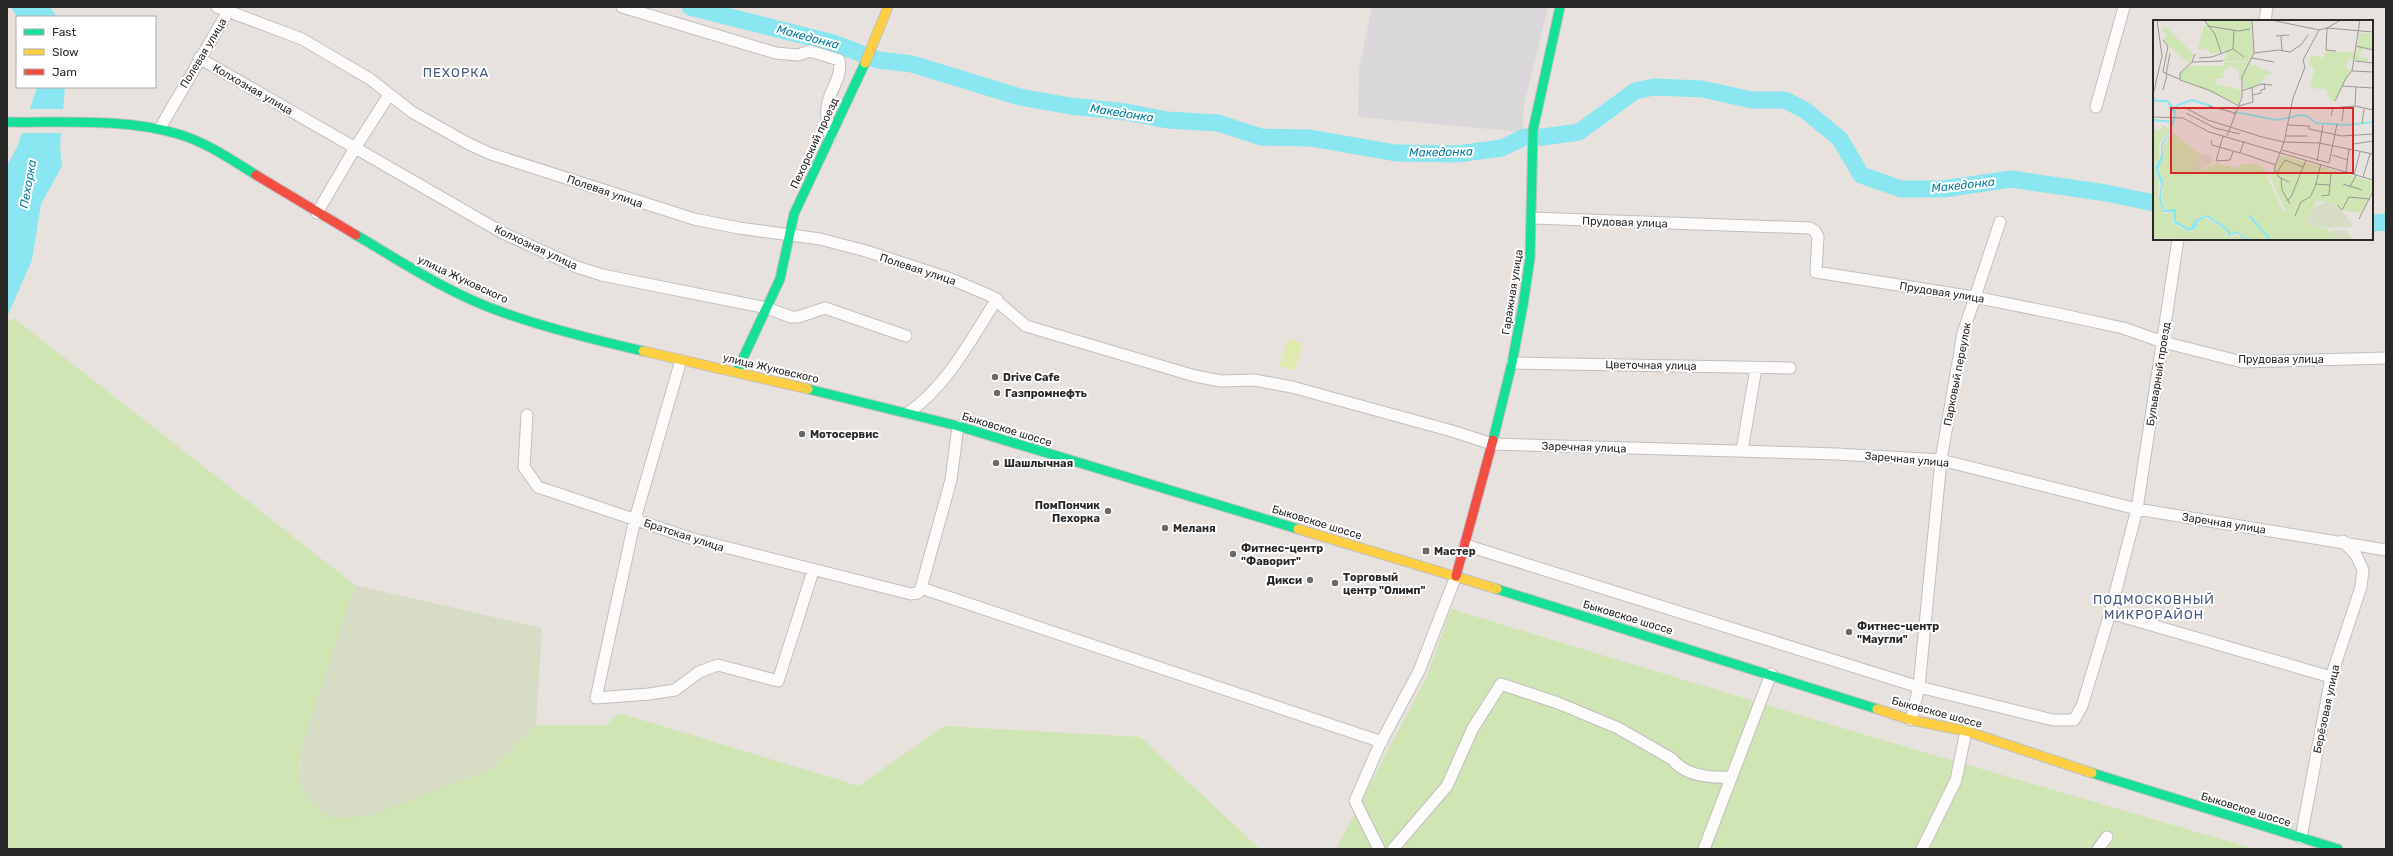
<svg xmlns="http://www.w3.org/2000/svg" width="2393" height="856" viewBox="0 0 2393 856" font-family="Rubik,sans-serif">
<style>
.industrial{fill:#dad7da}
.green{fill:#cfe5b3}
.cemetery{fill:#d7dcc4}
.pitch{fill:#deeab0}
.water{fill:#8ae6f0}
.pier{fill:#e8e2de}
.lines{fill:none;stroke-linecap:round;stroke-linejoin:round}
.river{stroke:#8ae6f0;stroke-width:17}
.street-casing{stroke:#c1bfc0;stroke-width:13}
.fast-casing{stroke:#c1bfc0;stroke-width:11}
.slow-casing{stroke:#c1bfc0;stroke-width:11}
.jam-casing{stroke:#c1bfc0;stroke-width:11}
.street{stroke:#fcfbfa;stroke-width:11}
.fast{stroke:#16e098;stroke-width:9}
.slow{stroke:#ffcf43;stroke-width:9}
.jam{stroke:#f24e42;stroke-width:9}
.poi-dot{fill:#6c6a68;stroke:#fff;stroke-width:1.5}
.labels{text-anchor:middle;stroke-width:4;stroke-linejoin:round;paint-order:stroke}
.street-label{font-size:11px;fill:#292929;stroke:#fff}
.poi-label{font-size:11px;font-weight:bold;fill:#292929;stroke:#fff;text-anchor:start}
.water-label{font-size:12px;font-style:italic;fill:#037e9d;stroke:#fff}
.quarter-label{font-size:13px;letter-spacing:1px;fill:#46587d;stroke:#fff}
.inset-river{fill:none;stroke:#8ae6f0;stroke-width:2}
.inset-road{fill:none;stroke:#9c9896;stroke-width:1}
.view{fill:#d62828;fill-opacity:0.15;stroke:#d62828;stroke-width:2}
.inset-edge{fill:none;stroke:#292929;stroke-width:2}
</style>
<rect width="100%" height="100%" fill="#e8e2de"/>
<path class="industrial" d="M1372 7H1548L1524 105 1522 132 1358 117 1359 69Z"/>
<path class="green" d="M15 319 355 585 302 746 299 768 301 789 446 786 491 770 536 725H606L619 713 859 786 944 726 1140 737 1260 849H7V321Z
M1451 609 1862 734 2255 849H1336L1427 676Z"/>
<path class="cemetery" d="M355 585 542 628 536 725 491 770 446 786 371 816 330 818C298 794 297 785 302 746Z"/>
<path class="pitch" d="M1288 339 1303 343 1295 370 1279 366Z"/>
<path class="water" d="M11 7H50L57 17H17Z
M37 87H65L60 146 62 166 41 204 32 260 7 317V166L18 145Z"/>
<path class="pier" d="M29 109H66L64 133H20Z"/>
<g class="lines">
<path class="river" d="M690 7 833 43 878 60 912 64 1020 97 1070 106 1126 112 1167 120 1218 123 1261 137 1310 138 1396 153 1457 154 1502 148 1524 137H1543L1579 132 1635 91 1654 87 1702 89 1752 100H1785L1806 111 1840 139 1861 175 1901 189H1943L2011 179 2106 193 2154 203
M2372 223 2386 222"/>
<defs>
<path id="street" d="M217 7 302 39 370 79 412 112 467 143 491 154 694 219 739 228 820 239 866 251 951 279 991 296 1026 326 1195 376 1221 381 1254 380 1292 387 1452 431 1492 444 1837 454 1941 460 2137 509 2386 550
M622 7 776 53 798 55 810 51 839 60C843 75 831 89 828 102 825 113 828 126 830 137
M2265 21 2267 7
M199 58 503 233 577 267 602 275 767 308 791 317H798L825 308 906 336
M2096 107 2124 7
M160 128 227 13
M317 213 355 148 389 95
M1532 218 1810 228 1815 231 1818 237 1816 272 1974 297 2054 313 2123 328 2163 342 2242 362 2386 358
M681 360 635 519 596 698 649 694 675 690 699 672 718 665 778 681 813 571
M1512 363 1790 368
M908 413C948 385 971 339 997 299
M527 415 524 467 538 487 693 539 911 594 918 593 921 588 951 480 958 426
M1742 451 1756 368
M1465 545 1919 687 2053 720H2074L2082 706 2110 613 2137 509 2178 239
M921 588 1382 742
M2110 613 2331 677
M1911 720 1919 687 1941 460 1963 333 2000 222
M2301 838 2331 677 2361 587 2363 570 2356 555 2343 541
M1379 849 1355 801 1379 746 1419 671 1456 576
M1393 849 1447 786 1473 728 1501 684 1558 703 1618 728 1672 759C1685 776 1712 778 1731 777
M1704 849 1771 674
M1922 849 1956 780 1966 731
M2098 849 2107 837"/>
<path id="fast" d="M7 122C63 123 124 118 178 134 206 142 232 160 256 175
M356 235C402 262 448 293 499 311 545 328 595 340 643 351
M737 371 780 279 794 214 865 63
M808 389 958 426 1298 529
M1493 440 1512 363 1523 305 1530 258 1533 130 1560 7
M1497 589 1877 709
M2092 773 2338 849"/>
<path id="slow" d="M865 63 888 7
M643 351 808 389
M1298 529 1497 589
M1877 709 1911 720 1966 731 2092 773"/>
<path id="jam" d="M256 175 356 235
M1456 576 1493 440"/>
</defs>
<use href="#street" class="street-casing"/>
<use href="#fast" class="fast-casing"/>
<use href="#slow" class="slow-casing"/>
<use href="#jam" class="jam-casing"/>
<use href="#street" class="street"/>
<use href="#fast" class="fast"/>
<use href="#slow" class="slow"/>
<use href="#jam" class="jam"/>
</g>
<g class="poi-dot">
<circle cx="995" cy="377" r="4"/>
<circle cx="997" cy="393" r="4"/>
<circle cx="802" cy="434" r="4"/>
<circle cx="996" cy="463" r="4"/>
<circle cx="1108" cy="511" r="4"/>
<circle cx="1165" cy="528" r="4"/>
<rect x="1422" y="547" width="8" height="8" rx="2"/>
<circle cx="1233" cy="554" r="4"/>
<circle cx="1310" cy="580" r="4"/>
<circle cx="1335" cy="583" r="4"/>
<circle cx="1849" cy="632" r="4"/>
</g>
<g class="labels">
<g class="street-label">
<text transform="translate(203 53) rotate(-59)" y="4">Полевая улица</text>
<text transform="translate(253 89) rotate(30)" y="4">Колхозная улица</text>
<text transform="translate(814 143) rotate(-65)" y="4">Пехорский проезд</text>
<text transform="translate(605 191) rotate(19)" y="4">Полевая улица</text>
<text transform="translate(1625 222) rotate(2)" y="4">Прудовая улица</text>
<text transform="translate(536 247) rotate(25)" y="4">Колхозная улица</text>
<text transform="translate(918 269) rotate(18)" y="4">Полевая улица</text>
<text transform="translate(463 279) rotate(25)" y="4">улица Жуковского</text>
<text transform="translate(1512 292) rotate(-81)" y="4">Гаражная улица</text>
<text transform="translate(1942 292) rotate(9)" y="4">Прудовая улица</text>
<text x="2281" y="363">Прудовая улица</text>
<text transform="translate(1651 365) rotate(1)" y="4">Цветочная улица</text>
<text transform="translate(771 368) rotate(13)" y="4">улица Жуковского</text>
<text transform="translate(1957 374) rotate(-79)" y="4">Парковый переулок</text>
<text transform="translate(2158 374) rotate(-81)" y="4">Бульварный проезд</text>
<text transform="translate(1007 429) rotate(17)" y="4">Быковское шоссе</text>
<text transform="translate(1584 447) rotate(2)" y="4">Заречная улица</text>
<text transform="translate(1907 459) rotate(5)" y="4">Заречная улица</text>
<text transform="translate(1317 522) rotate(17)" y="4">Быковское шоссе</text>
<text transform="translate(2224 523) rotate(9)" y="4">Заречная улица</text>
<text transform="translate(684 535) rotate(18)" y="4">Братская улица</text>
<text transform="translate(1628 617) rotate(17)" y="4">Быковское шоссе</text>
<text transform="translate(2326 709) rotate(-78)" y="4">Берёзовая улица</text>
<text transform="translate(1937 712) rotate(15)" y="4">Быковское шоссе</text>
<text transform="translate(2246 809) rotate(17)" y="4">Быковское шоссе</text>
</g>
<g class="poi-label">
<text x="1003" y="381">Drive Cafe</text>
<text x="1005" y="397">Газпромнефть</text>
<text x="810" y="438">Мотосервис</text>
<text x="1004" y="467">Шашлычная</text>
<text x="1100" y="509" text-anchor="end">ПомПончик<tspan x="1100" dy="13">Пехорка</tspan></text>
<text x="1173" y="532">Меланя</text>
<text x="1241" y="552">Фитнес-центр<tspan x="1241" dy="13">"Фаворит"</tspan></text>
<text x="1434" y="555">Мастер</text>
<text x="1343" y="581">Торговый<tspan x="1343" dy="13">центр "Олимп"</tspan></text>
<text x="1302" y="584" text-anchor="end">Дикси</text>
<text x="1857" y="630">Фитнес-центр<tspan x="1857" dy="13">"Маугли"</tspan></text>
</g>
<g class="water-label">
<text transform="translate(808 37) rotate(15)" y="4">Македонка</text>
<text transform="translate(1122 113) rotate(9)" y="4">Македонка</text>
<text transform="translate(1441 152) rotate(-1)" y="4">Македонка</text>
<text transform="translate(28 184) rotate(-80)" y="4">Пехорка</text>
<text transform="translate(1963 185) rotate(-6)" y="4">Македонка</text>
</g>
<g class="quarter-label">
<text x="456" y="77">ПЕХОРКА</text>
<text x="2154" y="604">ПОДМОСКОВНЫЙ<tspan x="2154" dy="15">МИКРОРАЙОН</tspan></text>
</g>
</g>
<g transform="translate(2153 20)">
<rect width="220" height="220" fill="#e8e2de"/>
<path d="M51 0H57L56 5 58 0H98L100 32 97 41H65L73 38V30L58 34 54 28 44 30 51 6 55 5ZM12 6 41 35 36 44 10 20 14 15 9 10ZM206 13 220 14V30L209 29 206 37 215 38 214 42 195 39 193 49 199 50 180 83 172 69H163L157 65 162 48 155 45 158 35 170 38 173 31 204 33ZM71 42H96L88 60H86V51L77 46 71 51 70 58 62 59 63 64 88 70 86 84 27 60V53L36 46H71ZM97 44 119 53 112 55V58L104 65 90 70V57ZM10 105 16 110 6 125V137L1 147 6 160 5 178 10 192 12 194 20 192V204L35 211 39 212 46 200 53 198 73 210 75 216 81 217 84 214 90 219 96 220 0 218V109L7 111ZM19 112 45 133 40 147 46 150 65 143 83 148 90 144H105L117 156 115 159 130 191H133L117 157 128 135 220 162V167L209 193 191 191 182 184 170 181H164L152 201 135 193 165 208 174 209 184 220H101L90 217 87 212 77 214 74 208 53 195 42 200 37 209 23 202V191H13L9 184 10 161 5 148 10 136 9 127Z" fill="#cfe5b3"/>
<path d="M45 133 59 136V143L43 151 40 147ZM174 182 182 185 190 192 200 205 199 207 167 208 152 201 160 188ZM179 210H193L200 220H184L178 214Z" fill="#d7dcc4"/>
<path d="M0 77 4 80H15L23 91 22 101 9 127 10 137 5 149 10 161 8 179 11 190 23 189V201L37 209 42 200 54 195 74 208 78 214 85 211 90 217 101 220 90 219 85 213 76 216 73 210 54 197 45 201 42 209 36 211 21 203 20 192H10L6 179 8 164 2 148 8 135V125L17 110 21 94 14 82H2Z" fill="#8ae6f0"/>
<path class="inset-river" d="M20 89 25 85 39 80 58 86M82 92 124 100 148 95 154 96 163 103 195 105 220 102M0 100 20 102M96 195 117 220"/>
<path class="inset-road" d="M51 0 62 14 68 33M65 0H96M118 0 166 10 174 8 220 12M55 6 86 11 97 9M123 16 136 15M128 16 129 31M10 20 15 26 10 52 26 59M203 26 220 30M80 29 81 10M80 29 91 37M183 31 173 30 174 8 188 0M101 33 125 30 137 32 148 25 155 15M42 34 39 42 27 53V60L56 70 86 86 100 82 99 68M46 38 59 37 80 29M99 38 121 42M202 41 220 43M39 42 70 41M199 51 220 52M13 55 17 33M189 66 220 68M10 70 14 55M89 71 108 64 119 65M0 75 9 36 4 0M100 75 108 73V70L112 69 111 63M182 81 193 58 199 51 207 0M56 86 82 93 81 95M202 86 203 67M31 87 55 100 109 117 131 122 166 123 220 134M33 93 62 108 87 114M178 96 180 88 202 86 220 90M0 97 30 98 56 112 220 160M189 101 191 86M209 104 211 89M135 105 156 106V109L189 116 220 114M70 116 63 141 77 140 80 132M74 116 89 77V57L101 33 99 0M133 116H154M58 120 59 125 87 133 91 121M201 124 220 121M129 130 176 143 184 104M88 133 123 145M179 135 195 140M164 141 170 105M193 152 196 129M123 154 132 140 150 147M201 155 207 132M210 157 217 134M128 158 129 170 137 184M136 162 126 157 121 149 131 122 140 78 152 47 150 40 166 10M162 164 177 165 178 152M190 164 209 170M197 167 203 155M168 176 176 175 177 165M134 181 138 177 153 140M184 185 189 190 196 177 217 179M142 196 148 182 157 177 162 167 168 144M206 199 220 171"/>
<path class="view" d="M18 88H200V153H18Z"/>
<rect width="220" height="220" class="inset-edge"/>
</g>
<rect width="2393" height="856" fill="none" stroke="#292929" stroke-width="16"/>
<rect x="16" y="16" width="140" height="72" fill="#ffffff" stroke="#a9a9a9"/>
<rect x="24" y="29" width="20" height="6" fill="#16e098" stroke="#a9a9a9"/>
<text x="52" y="36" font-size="12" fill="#292929">Fast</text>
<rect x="24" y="49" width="20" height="6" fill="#ffcf43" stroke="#a9a9a9"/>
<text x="52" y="56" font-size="12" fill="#292929">Slow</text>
<rect x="24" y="69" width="20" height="6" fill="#f24e42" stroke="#a9a9a9"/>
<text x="52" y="76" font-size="12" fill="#292929">Jam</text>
</svg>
